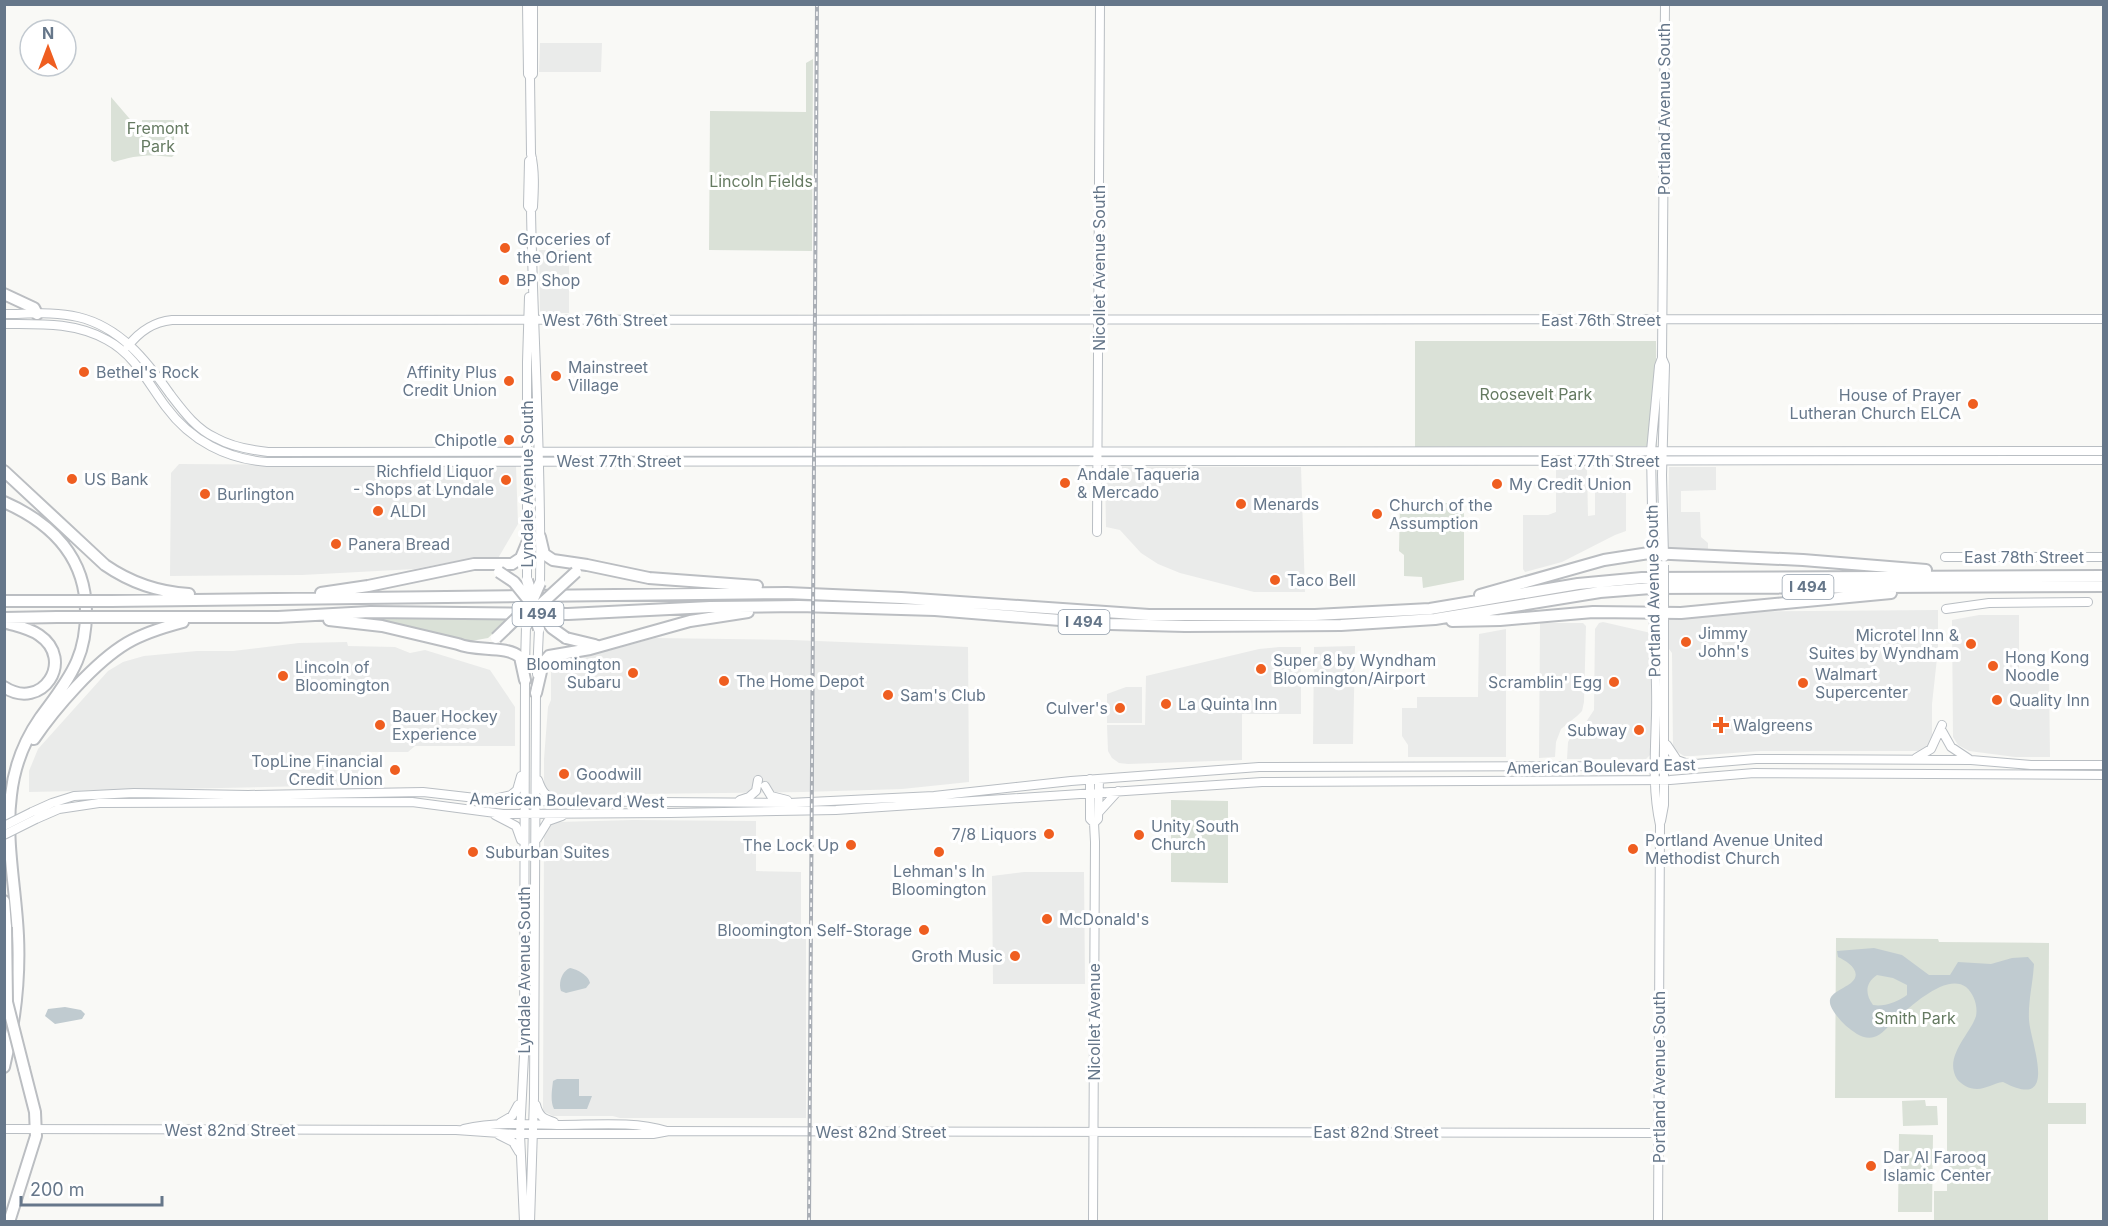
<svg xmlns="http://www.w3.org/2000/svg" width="2108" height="1226" viewBox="0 0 2108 1226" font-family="Inter,sans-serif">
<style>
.built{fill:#eaebea}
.green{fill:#dae1d7}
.water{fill:#c0cbd0;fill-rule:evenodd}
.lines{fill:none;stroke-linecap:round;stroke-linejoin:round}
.secondary-casing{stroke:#b9bec3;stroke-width:10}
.highway-casing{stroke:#bbbec2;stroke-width:14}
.secondary{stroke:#fff;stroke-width:8}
.highway{stroke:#fff;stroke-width:10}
.rail-casing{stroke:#a9aeb5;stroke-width:4}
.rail{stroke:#fff;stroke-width:1.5;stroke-dasharray:4.5;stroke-linecap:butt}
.secondary-bridge-casing{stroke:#b9bec3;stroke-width:10;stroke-linecap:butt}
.highway-bridge-casing{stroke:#bbbec2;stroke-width:14;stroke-linecap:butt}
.secondary-bridge{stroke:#fff;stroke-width:8}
.highway-bridge{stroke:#fff;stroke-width:10}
.poi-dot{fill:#ef5e20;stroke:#fff;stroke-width:2}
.labels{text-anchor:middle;stroke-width:6;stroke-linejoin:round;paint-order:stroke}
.shield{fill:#fff;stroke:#94a0ad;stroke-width:1.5}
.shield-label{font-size:15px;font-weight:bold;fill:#66778a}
.street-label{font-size:16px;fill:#66778a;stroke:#fff}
.park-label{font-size:16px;fill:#657a61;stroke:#fff}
.poi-label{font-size:16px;fill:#66778a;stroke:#fff;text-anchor:start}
</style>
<rect width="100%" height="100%" fill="#f9f9f6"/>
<path class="built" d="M540 43H602L601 72H539Z
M539 250H569V313H542L540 311Z
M179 464 516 466 518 524 497 560H461L415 569 302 575 170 576 171 473Z
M1556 466H1586L1587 468 1588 516 1595 515V488H1614L1626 491V531L1615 535 1562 562 1525 572 1523 569V515H1548L1556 512Z
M1109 467H1301L1305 592H1254L1180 573 1158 564 1141 553 1120 530 1106 527 1105 471Z
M1669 467H1716V490L1681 491V512H1700L1701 537 1708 543V550H1671L1668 547Z
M1938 610V649L1932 704V735L1928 745 1921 751H1761L1693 756H1684L1673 749 1672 653 1669 649V612Z
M1979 615H2019V676L2049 677 2050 757H2015L1969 751 1958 745 1953 737 1952 620Z
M1603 622 1651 633V754L1646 759H1567L1568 742 1573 733 1584 725 1594 710 1595 629 1599 623Z
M1540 623H1583L1586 626 1584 702 1582 711 1577 716 1561 729 1556 742 1555 757 1539 758Z
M1506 629V757H1408V745L1402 736V708H1417V697H1478L1479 634Z
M655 638 792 640 968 647 969 782 902 789 803 792 556 795 547 790 544 785V759L548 707 551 700V669L558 661 611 650Z
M347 642 348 646 395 647 410 653 425 650 490 670 515 707V746H415L408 752H361L360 785 29 792V771L38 749 108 671 123 662 144 656 197 651H233L299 643Z
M1355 646 1353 744H1313L1314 647Z
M1279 647H1301V714H1242V760L1128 764 1119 763 1112 758 1108 751 1107 725H1145L1146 676 1259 649Z
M1126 687H1142V723H1107V694Z
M633 820 756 821V871L801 872V929L806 930V1118H620L613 1116H553L543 1111 544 837 546 830 552 824 558 822Z
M1024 872H1084L1085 984H993L992 876Z"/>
<path class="green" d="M813 59 812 251 709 250 710 111 806 112V63Z
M111 97 141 132 142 120H174V155L172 157C151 154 135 155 114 162L111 160Z
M1415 341H1656L1657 446 1415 447Z
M1400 503H1464V580L1423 588 1422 577 1404 576V555L1399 551Z
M345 617 508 620 488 638 471 641Z
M1171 800 1228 801V883L1171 882Z
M1836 938 1938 939 1939 942 2049 943 2048 1103H2086V1124H2048V1221H1934V1191H1947V1098H1835Z
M1925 1100 1926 1106H1937L1938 1125 1903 1126 1902 1101Z
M1899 1134 1933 1135 1932 1212H1898Z"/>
<path class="water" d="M1874 948 1902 955 1929 975H1950L1958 962 1991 964 2012 958 2028 957 2034 964C2033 983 2028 1001 2029 1020 2031 1045 2060 1112 2003 1082 1994 1083 1986 1089 1977 1089 1969 1089 1962 1085 1957 1079 1943 1057 1971 1033 1976 1016 1978 1006 1974 994 1966 987 1945 972 1907 1010 1892 1023 1887 1027 1882 1035 1874 1037 1869 1039 1862 1037 1857 1034 1849 1029 1842 1023 1837 1016 1820 995 1837 993 1851 983 1864 972 1847 961 1838 957L1837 951ZM1877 975 1893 978 1907 985V995C1897 1002 1884 1007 1873 1005 1865 994 1865 983 1877 975Z
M570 968C577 969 589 976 590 983L586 988 566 993 561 991C558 983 562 971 570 968Z
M65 1007 81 1010 85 1014 82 1019 55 1024 45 1016 48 1009Z
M557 1079H579V1096H592L587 1109H554C550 1101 552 1090 553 1081Z"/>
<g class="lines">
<defs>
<path id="secondary" d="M527 4 528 74 530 77 531 154C535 171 534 189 533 207L531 210
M530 77 533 74V4
M532 158 529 161 528 206 531 210C533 334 542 458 540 583
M4 314C28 314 54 311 78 317 120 327 146 360 170 394 183 411 196 429 216 438 232 447 250 450 268 452L2104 451
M4 324C40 324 75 322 107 340 135 355 148 383 166 407 191 441 227 459 267 462L2104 460
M128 346C140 331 153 322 172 320L2104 319
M1097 532 1100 4
M1664 557 1662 475 1665 365 1662 358 1665 4
M1945 557H2104
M1653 566 1651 451 1659 366 1662 358
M527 580V362L529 297
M1653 600C1654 638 1657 677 1656 715 1655 752 1652 789 1660 825L1658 1222
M1946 609 1989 603 2088 602
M525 665 526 626
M537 674 539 629
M1942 731 1951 747 1969 759
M1667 745 1677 760 1688 764
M1916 758 1931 749 1942 725
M1090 779V819L1094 823 1095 842 1093 1222
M538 780C542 792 546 797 558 800
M765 786 771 796 787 800
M498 798 511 795 517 790 521 776
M740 800 749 797 756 791 758 780
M32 812 52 803 74 796 134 793 248 795 423 792 502 801 789 803 934 796 1071 781 1259 767 1671 766 1756 759 1971 760 2031 765H2104
M1099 812 1118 791
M495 815 516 826 521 840
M36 819 59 809 99 803 412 802 503 814 670 813 836 810 1262 782 1670 780 1754 773 2104 775
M1661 821 1664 805V599
M1094 823 1098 819 1099 779
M537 839 548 821 562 816
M536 1105C539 1117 544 1119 554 1122
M500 1123 512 1116 518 1105
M4 1129 456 1130 515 1134H653L669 1131 1658 1133
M464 1129C495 1122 529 1124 561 1125 595 1125 633 1121 667 1131
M499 1135 513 1142 519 1152
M524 1222 520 1134 524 1056 525 677
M530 1222 534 1098 536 689"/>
<path id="highway" d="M4 294 34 308 37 314
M4 471 105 565C131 583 158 592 189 594
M4 502C52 523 86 558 86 612 86 629 84 645 77 661 68 682 53 700 40 718 24 741 14 768 11 795 5 841 16 889 18 936 20 980 15 1023 4 1067
M540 537 544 554 553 560 587 565 649 578 757 586
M321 593 368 586 474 564H512L521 558 528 541
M1480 595 1604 560 1649 553 1803 560 1926 570
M4 601H58
M111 601 787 593 901 598 1149 615H1315L1430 609 1578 584 1642 578 2104 576
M109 617H278L370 612 568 614 710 607 799 606 935 610 1110 624 1185 626 1341 625 1435 619 1600 592 1651 588 2104 586
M4 618 57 617
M329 620 382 626 458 644C476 652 506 645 520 657L525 680
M1452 621 1500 620 1593 612 1681 613 1891 593
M4 622C16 626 29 628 39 635 76 660 42 712 4 687
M566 638 595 645
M536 693 543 663 549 656 590 649 690 621 748 612
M34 739C55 708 95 662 127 643 144 633 164 627 183 622
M4 901 6 927
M9 1222 36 1136 35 1112 24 1069"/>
</defs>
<use href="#secondary" class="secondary-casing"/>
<use href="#highway" class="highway-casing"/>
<use href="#secondary" class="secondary"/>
<use href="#highway" class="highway"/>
<defs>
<path id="rail" d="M809 1222 817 4"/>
</defs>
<use href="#rail" class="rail-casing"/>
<use href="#rail" class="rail"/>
<defs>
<path id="secondary-bridge" d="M1664 565V599
M1653 566V600
M4 826 32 812
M4 835 36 819"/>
<path id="highway-bridge" d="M499 572 514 582 527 598
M527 580 533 599
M533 599 540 583
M58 601H111
M539 606 576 572
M539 611 552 628 566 638
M533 612 539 629
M57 617H109
M526 626 533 612
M496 638 527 608
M6 927 7 1002 24 1069"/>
</defs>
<use href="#secondary-bridge" class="secondary-bridge-casing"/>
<use href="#highway-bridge" class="highway-bridge-casing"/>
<use href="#secondary-bridge" class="secondary-bridge"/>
<use href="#highway-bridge" class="highway-bridge"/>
</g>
<g class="poi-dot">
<circle cx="505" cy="248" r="6"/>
<circle cx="504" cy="280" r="6"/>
<circle cx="84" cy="372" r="6"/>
<circle cx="556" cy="376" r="6"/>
<circle cx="509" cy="381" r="6"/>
<circle cx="1973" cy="404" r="6"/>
<circle cx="509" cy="440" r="6"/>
<circle cx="72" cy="479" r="6"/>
<circle cx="506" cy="480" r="6"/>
<circle cx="1065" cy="483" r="6"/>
<circle cx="1497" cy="484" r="6"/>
<circle cx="205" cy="494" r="6"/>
<circle cx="1241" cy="504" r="6"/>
<circle cx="378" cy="511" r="6"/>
<circle cx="1377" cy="514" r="6"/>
<circle cx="336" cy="544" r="6"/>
<circle cx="1275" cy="580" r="6"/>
<circle cx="1686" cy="642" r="6"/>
<circle cx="1971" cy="644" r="6"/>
<circle cx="1993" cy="666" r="6"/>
<circle cx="1261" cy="669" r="6"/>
<circle cx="633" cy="673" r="6"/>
<circle cx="283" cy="676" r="6"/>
<circle cx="724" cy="681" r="6"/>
<circle cx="1614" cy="682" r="6"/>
<circle cx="1803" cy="683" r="6"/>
<circle cx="888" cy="695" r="6"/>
<circle cx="1997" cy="700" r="6"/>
<circle cx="1166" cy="704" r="6"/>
<circle cx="1120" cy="708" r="6"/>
<circle cx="380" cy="725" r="6"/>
<path d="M1718 716h6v6h6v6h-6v6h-6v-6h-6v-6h6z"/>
<circle cx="1639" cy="730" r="6"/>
<circle cx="395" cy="770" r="6"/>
<circle cx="564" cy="774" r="6"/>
<circle cx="1049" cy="834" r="6"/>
<circle cx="1139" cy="835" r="6"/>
<circle cx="851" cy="845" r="6"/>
<circle cx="1633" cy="849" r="6"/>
<circle cx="473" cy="852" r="6"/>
<circle cx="939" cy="852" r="6"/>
<circle cx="1047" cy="919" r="6"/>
<circle cx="924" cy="930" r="6"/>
<circle cx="1015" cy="956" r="6"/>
<circle cx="1871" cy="1166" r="6"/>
</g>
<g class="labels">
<g class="shield">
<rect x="1782.5" y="575" width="51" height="24" rx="4.5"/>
<rect x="512.5" y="602" width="51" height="24" rx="4.5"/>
<rect x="1058.5" y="610" width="51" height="24" rx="4.5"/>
</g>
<g class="shield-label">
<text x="1808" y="592">I 494</text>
<text x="538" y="619">I 494</text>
<text x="1084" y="627">I 494</text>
</g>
<g class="street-label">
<text transform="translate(1664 109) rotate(-90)" y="6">Portland Avenue South</text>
<text transform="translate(1099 268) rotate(-90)" y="6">Nicollet Avenue South</text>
<text x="605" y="326">West 76th Street</text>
<text x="1601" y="326">East 76th Street</text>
<text x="619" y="467">West 77th Street</text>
<text x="1600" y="467">East 77th Street</text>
<text transform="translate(527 484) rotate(-90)" y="6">Lyndale Avenue South</text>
<text x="2024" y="563">East 78th Street</text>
<text transform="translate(1653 591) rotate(-91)" y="6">Portland Avenue South</text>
<text transform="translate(1601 766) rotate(-1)" y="6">American Boulevard East</text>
<text transform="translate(567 800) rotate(1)" y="6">American Boulevard West</text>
<text transform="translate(524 970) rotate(-90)" y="6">Lyndale Avenue South</text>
<text transform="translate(1094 1022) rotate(-90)" y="6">Nicollet Avenue</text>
<text transform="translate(1659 1077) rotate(-90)" y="6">Portland Avenue South</text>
<text x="230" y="1136">West 82nd Street</text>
<text x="881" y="1138">West 82nd Street</text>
<text x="1376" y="1138">East 82nd Street</text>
</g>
<g class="park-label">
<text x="158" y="134">Fremont<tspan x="158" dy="18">Park</tspan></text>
<text x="761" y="187">Lincoln Fields</text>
<text x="1536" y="400">Roosevelt Park</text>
<text x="1915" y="1024">Smith Park</text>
</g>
<g class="poi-label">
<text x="517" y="245">Groceries of<tspan x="517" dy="18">the Orient</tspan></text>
<text x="516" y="286">BP Shop</text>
<text x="568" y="373">Mainstreet<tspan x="568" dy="18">Village</tspan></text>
<text x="96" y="378">Bethel's Rock</text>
<text x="497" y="378" text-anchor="end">Affinity Plus<tspan x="497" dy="18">Credit Union</tspan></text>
<text x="1961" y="401" text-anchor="end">House of Prayer<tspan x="1961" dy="18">Lutheran Church ELCA</tspan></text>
<text x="497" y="446" text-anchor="end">Chipotle</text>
<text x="494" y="477" text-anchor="end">Richfield Liquor<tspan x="494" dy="18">- Shops at Lyndale</tspan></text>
<text x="1077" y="480">Andale Taqueria<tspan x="1077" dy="18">&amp; Mercado</tspan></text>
<text x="84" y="485">US Bank</text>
<text x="1509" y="490">My Credit Union</text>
<text x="217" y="500">Burlington</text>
<text x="1253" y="510">Menards</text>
<text x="1389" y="511">Church of the<tspan x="1389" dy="18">Assumption</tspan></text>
<text x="390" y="517">ALDI</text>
<text x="348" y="550">Panera Bread</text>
<text x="1287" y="586">Taco Bell</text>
<text x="1698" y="639">Jimmy<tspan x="1698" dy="18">John's</tspan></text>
<text x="1959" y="641" text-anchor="end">Microtel Inn &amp;<tspan x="1959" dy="18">Suites by Wyndham</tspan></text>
<text x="2005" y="663">Hong Kong<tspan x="2005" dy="18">Noodle</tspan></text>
<text x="1273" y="666">Super 8 by Wyndham<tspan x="1273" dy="18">Bloomington/Airport</tspan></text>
<text x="621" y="670" text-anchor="end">Bloomington<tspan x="621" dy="18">Subaru</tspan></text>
<text x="295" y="673">Lincoln of<tspan x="295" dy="18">Bloomington</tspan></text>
<text x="1815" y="680">Walmart<tspan x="1815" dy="18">Supercenter</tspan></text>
<text x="736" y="687">The Home Depot</text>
<text x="1602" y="688" text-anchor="end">Scramblin' Egg</text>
<text x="900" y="701">Sam's Club</text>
<text x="2009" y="706">Quality Inn</text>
<text x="1178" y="710">La Quinta Inn</text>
<text x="1108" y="714" text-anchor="end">Culver's</text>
<text x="392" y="722">Bauer Hockey<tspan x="392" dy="18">Experience</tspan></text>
<text x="1733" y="731">Walgreens</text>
<text x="1627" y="736" text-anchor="end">Subway</text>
<text x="383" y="767" text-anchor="end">TopLine Financial<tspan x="383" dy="18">Credit Union</tspan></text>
<text x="576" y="780">Goodwill</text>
<text x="1151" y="832">Unity South<tspan x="1151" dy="18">Church</tspan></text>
<text x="1037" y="840" text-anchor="end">7/8 Liquors</text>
<text x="1645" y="846">Portland Avenue United<tspan x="1645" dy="18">Methodist Church</tspan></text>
<text x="839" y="851" text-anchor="end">The Lock Up</text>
<text x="485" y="858">Suburban Suites</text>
<text x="939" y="877" text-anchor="middle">Lehman's In<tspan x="939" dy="18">Bloomington</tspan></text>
<text x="1059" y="925">McDonald's</text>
<text x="912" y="936" text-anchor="end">Bloomington Self-Storage</text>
<text x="1003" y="962" text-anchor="end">Groth Music</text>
<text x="1883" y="1163">Dar Al Farooq<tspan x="1883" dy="18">Islamic Center</tspan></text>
</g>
</g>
<rect width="2108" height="1226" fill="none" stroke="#66778a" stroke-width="12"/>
<g transform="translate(48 48)"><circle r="28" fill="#ffffff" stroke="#c2c9d0" stroke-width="1.5"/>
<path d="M0-4.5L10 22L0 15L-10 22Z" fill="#ef5e20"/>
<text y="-9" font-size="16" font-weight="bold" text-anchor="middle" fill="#66778a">N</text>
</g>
<path d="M21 1196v9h141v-9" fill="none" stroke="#66778a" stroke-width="3"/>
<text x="30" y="1196" font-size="18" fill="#66778a" stroke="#ffffff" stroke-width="4.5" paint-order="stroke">200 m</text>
</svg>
